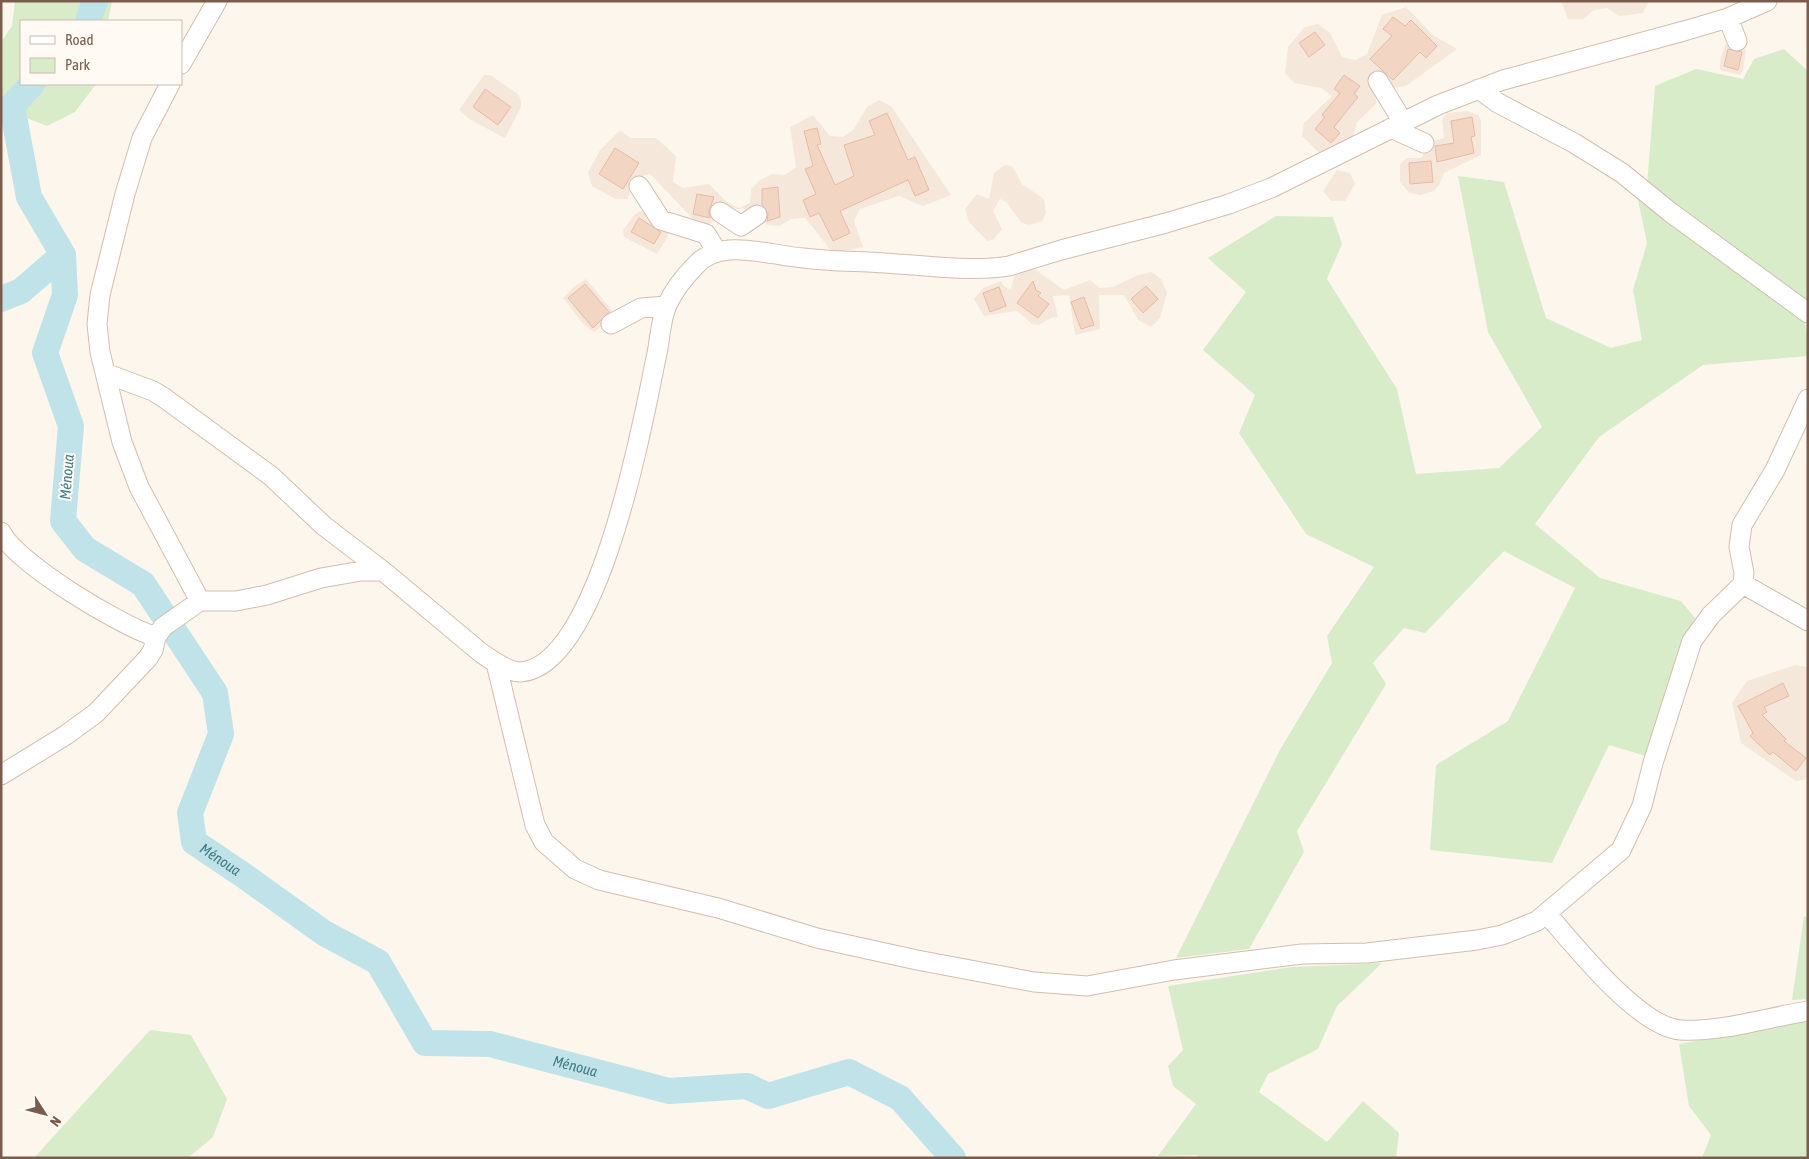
<svg xmlns="http://www.w3.org/2000/svg" width="1809" height="1159" viewBox="0 0 1809 1159" font-family="'Asap Condensed',sans-serif">
<style>
.residential{fill:#f5e8da}
.green{fill:#d8ecc9}
.lines{fill:none;stroke-linecap:round;stroke-linejoin:round}
.river{stroke:#bfe3e8;stroke-width:26}
.building{fill:#f3d5c3;stroke:#e6bba3}
.minor-casing{stroke:#d1beb0;stroke-width:21}
.minor{stroke:#fff;stroke-width:19}
.labels{text-anchor:middle;stroke-width:4;stroke-linejoin:round;paint-order:stroke}
.water-label{font-size:15px;font-style:italic;fill:#437c86;stroke:#fffaf3}
</style>
<rect width="100%" height="100%" fill="#fdf6ec"/>
<path class="residential" d="M1561 1H1649L1643 13 1619 16 1607 8 1594 10 1583 19H1568Z
M1406 7 1434 36 1457 49 1406 86 1392 88 1383 78 1370 77 1377 103 1357 122 1353 136 1335 154 1321 155 1302 136 1304 123 1332 96 1321 88 1294 83 1285 73 1288 47 1305 27 1318 24 1330 33 1342 57 1355 60 1367 54 1382 15Z
M1725 44 1746 50 1743 71 1740 75 1720 70V61Z
M484 75H490L518 94 521 100V107L505 138 469 119 459 110Z
M879 100 891 106 951 195 923 206 899 196 860 209 854 221 863 247 833 253 805 218 791 219 780 226 766 225 757 208 737 209 720 204 716 220 709 224 696 222 650 174 634 178 628 199H615L592 186 588 173 600 150 620 130 630 138H656L676 156 673 182 683 188 709 184 727 202 739 208 750 203 751 189 760 180 772 174 785 175 796 167 790 127 813 115 830 136 843 137 854 129 867 107Z
M1466 111 1478 115 1481 120V155L1444 173 1439 185 1434 191 1421 195 1409 193 1400 182V164L1407 158H1421L1432 141 1444 138 1442 119 1447 113Z
M1005 165 1012 166 1022 184 1044 199 1046 213 1042 221 1029 225 1022 223 1006 202 1000 199 993 211 1002 229 993 240 987 241 969 222 965 209 977 194 989 199 994 173Z
M1337 170 1350 173 1355 184 1345 201H1331L1323 191Z
M641 211 669 230 668 236 657 254 624 237 623 230 635 214Z
M1030 266 1064 290 1090 280 1100 288 1113 287 1138 275 1152 272 1161 279 1167 293 1160 318 1151 327 1138 320 1124 295H1099L1100 329 1075 335 1069 295 1053 296 1058 317 1051 318 1039 325 1032 324 1017 311 984 316 974 299 983 288 1001 281 1005 287 1011 289 1016 270Z
M586 279 614 313 611 319 594 332 584 325 563 298 575 286Z
M1795 665 1808 667V779L1796 781 1741 743 1732 703 1747 681Z"/>
<path class="green" d="M15 1H112L108 21H21V84H96L75 112 47 126 1 108V42L12 26Z
M1784 49 1808 71V301L1647 185 1655 86 1696 69 1743 79 1754 59Z
M1458 176 1504 182 1546 318 1611 348 1642 340 1633 290 1647 243 1638 200 1803 317 1808 336V356L1703 365 1599 437 1535 524 1600 578 1681 601 1695 618 1680 645 1646 756 1609 745 1552 863 1430 850 1436 765 1508 721 1575 588 1504 551 1425 633 1404 628 1373 663 1386 684 1297 831 1304 852 1249 949 1176 958 1281 748 1332 663 1327 636 1374 567 1306 534 1239 433 1255 395 1203 350 1246 292 1208 258 1276 216 1333 217 1342 244 1327 279 1397 389 1416 474 1499 468 1542 427 1488 332Z
M1804 916 1808 918V999L1792 1000Z
M1382 963 1337 1006 1318 1049 1268 1074 1259 1092 1327 1142 1363 1101 1399 1133 1396 1158H1198L1197 1155 1158 1156 1196 1104 1173 1086 1168 1066 1183 1050 1168 986 1292 967Z
M1808 1020V1158H1702L1711 1135 1689 1106 1679 1044Z
M150 1030 191 1035 227 1099 213 1137 188 1158H34Z"/>
<g class="lines">
<g class="river">
<path d="M88 21 95 1"/>
<path id="s1" d="M32 84 12 106 29 197 63 255 65 295 45 353 71 426 63 521 85 549 143 584 215 693 221 734 190 813 194 842 243 875 324 933 378 962 425 1043 490 1044 669 1091 747 1086 768 1096 849 1072 900 1098 953 1158"/>
<path d="M1 299 21 291 63 255"/>
</g>
</g>
<path class="building" d="M1393 17 1405 26 1411 20 1437 46 1426 58 1420 52 1393 80 1370 59 1392 36 1383 29Z
M1315 32 1325 45 1309 57 1299 43Z
M1728 49 1742 52 1738 70 1724 66Z
M1344 75 1360 86 1354 94 1358 97 1334 127 1340 133 1331 143 1315 129 1325 117 1322 115 1340 93 1334 89Z
M485 89 511 107 498 125 473 107Z
M887 113 908 160 915 157 929 190 915 196 908 180 840 211 850 233 833 241 819 213 810 217 803 200 816 194 805 169 813 166 804 131 817 128 821 144 817 145 835 185 854 176 844 145 875 135 869 121Z
M1472 117 1475 136 1471 137 1474 153 1437 162 1435 146 1454 143 1451 121Z
M615 148 639 163 623 189 599 174Z
M1431 161 1433 182 1410 184 1409 163Z
M778 187 780 217 767 221 768 214 762 205V189Z
M697 194 714 197 709 211 710 218 693 214Z
M639 218 661 232 654 244 631 232Z
M1033 281 1036 290 1041 293 1038 296 1049 304 1038 318 1017 303Z
M585 284 609 312 593 328 568 298Z
M1146 286 1158 299 1143 313 1131 299Z
M999 287 1006 306 990 312 983 293Z
M1084 297 1094 325 1081 329 1071 302Z
M1783 683 1789 696 1764 707 1767 712 1762 715 1786 739 1784 741 1806 758 1796 771 1773 752 1770 755 1750 736 1753 733 1738 706Z"/>
<g class="lines">
<defs>
<path id="minor" d="M1728 18 1737 41
M181 64 217 1
M1378 81 1403 122
M170 84 142 138 125 194 100 295 97 324 100 352 122 442 139 487 200 601
M1479 89 1498 103 1574 143 1622 173 1670 212 1808 313
M1391 128 1424 143
M639 186 661 220 706 234 717 252
M720 212 741 226 757 215
M611 324 641 308 666 306
M105 373 153 391 163 397 271 476 324 526 383 571
M1 532C17 564 121 626 156 637
M1743 584 1744 573 1739 547 1742 525 1775 470 1808 399
M496 663 535 825 544 842 575 869 599 880 718 908 817 938 917 960 1034 982 1087 986 1174 970 1302 954 1367 953 1477 940 1502 935 1537 921 1621 850 1642 806 1653 763 1692 641 1711 615 1743 584 1808 621
M1 775 66 735 96 713 148 658 153 650 156 637 163 627 200 601H236L267 595 321 578 361 571H383L480 652C490 659 507 672 520 672 599 668 643 421 656 358 660 342 660 321 667 305 673 292 685 276 696 265 704 256 717 251 729 250 751 248 780 256 803 258 834 262 866 261 897 264 934 266 973 272 1009 266L1061 250 1166 223 1229 204 1271 188 1438 105 1503 80 1684 31 1728 18 1767 1
M1547 914C1575 946 1638 1026 1680 1030 1717 1033 1770 1017 1808 1011"/>
</defs>
<use href="#minor" class="minor-casing"/>
<use href="#minor" class="minor"/>
</g>
<g class="labels">
<g class="water-label">
<text transform="translate(67 477) rotate(-85)" y="5">Ménoua</text>
<text dy="5" stroke="none"><textPath href="#s1" startOffset="885">Ménoua</textPath></text>
<text dy="5" stroke="none"><textPath href="#s1" startOffset="1320">Ménoua</textPath></text>
</g>
</g>
<rect width="1809" height="1159" fill="none" stroke="#7a5c4d" stroke-width="5"/>
<rect x="20" y="20" width="162" height="65" fill="#fffaf3" stroke="#cabbb1"/>
<rect x="30" y="36" width="25" height="8" fill="#ffffff" stroke="#cabbb1"/>
<text x="65" y="45" font-size="15" fill="#7a5c4d">Road</text>
<rect x="30" y="58" width="25" height="15" fill="#d8ecc9" stroke="#cabbb1"/>
<text x="65" y="70" font-size="15" fill="#7a5c4d">Park</text>
<g transform="translate(45 1114) rotate(126)" stroke="#fffaf3" stroke-width="4" paint-order="stroke">
<path d="M0-4L9 19L0 12L-9 19Z" fill="#7a5c4d"/>
<text y="-8" font-size="14" font-weight="bold" text-anchor="middle" fill="#7a5c4d">N</text>
</g>
</svg>
